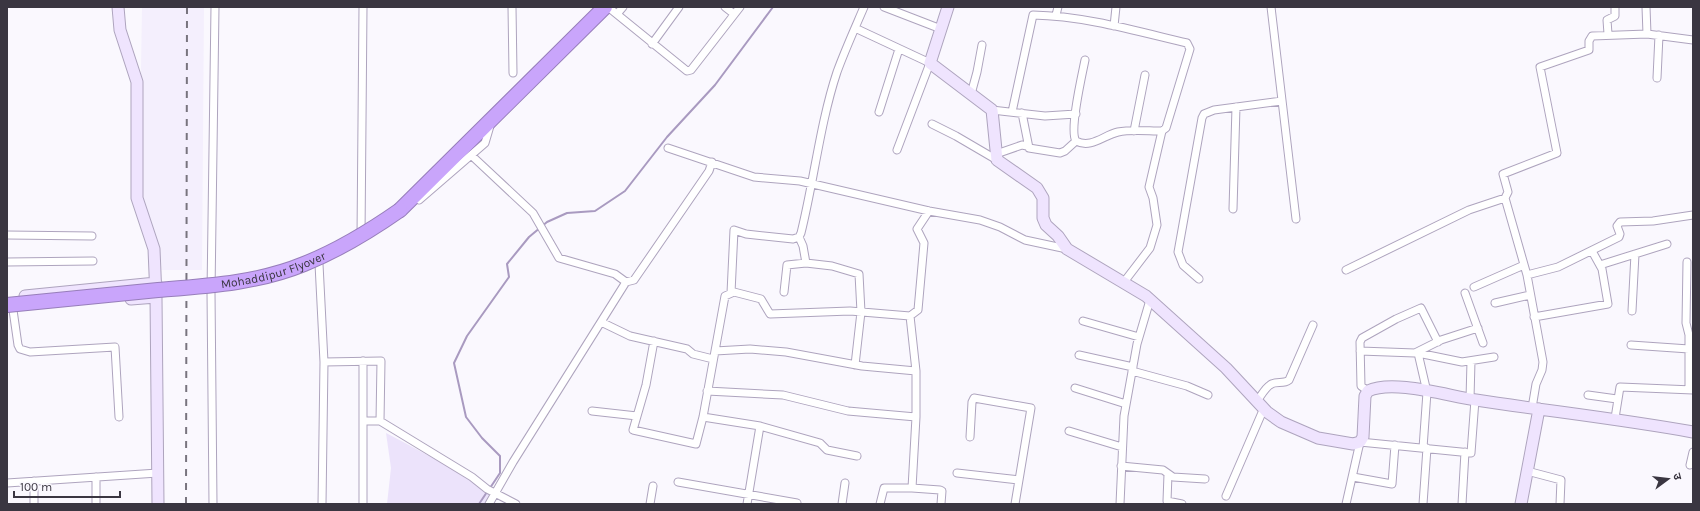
<svg xmlns="http://www.w3.org/2000/svg" width="1700" height="511" viewBox="0 0 1700 511" font-family="Karla,'Noto Sans Devanagari',sans-serif">
<style>
.built{fill:#f4effd}
.green{fill:#ece3fb}
.lines{fill:none;stroke-linecap:round;stroke-linejoin:round}
.stream{stroke:#a99ac0;stroke-width:2}
.street-casing{stroke:#aea4be;stroke-width:9}
.secondary-casing{stroke:#aea4be;stroke-width:13}
.highway-casing{stroke:#977eba;stroke-width:16}
.street{stroke:#fff;stroke-width:7}
.secondary{stroke:#efe4fe;stroke-width:11}
.highway{stroke:#c9a5fb;stroke-width:14}
.rail{stroke:#78747e;stroke-width:2;stroke-dasharray:7 7;stroke-linecap:butt}
.highway-bridge-casing{stroke:#977eba;stroke-width:16;stroke-linecap:butt}
.highway-bridge{stroke:#c9a5fb;stroke-width:14}
.labels{text-anchor:middle;stroke-width:3.5;stroke-linejoin:round;paint-order:stroke}
.street-label{font-size:12px;fill:#3a3641;stroke:#faf8fe}
</style>
<rect width="100%" height="100%" fill="#faf8fe"/>
<path class="built" d="M142 7H204L202 270H161L157 245 139 195Z"/>
<path class="green" d="M386 433C422 452 458 470 491 495L484 504H387L391 468Z"/>
<g class="lines">
<path class="stream" d="M490 488 500 473V456L482 438 466 417 454 363 467 336 509 277 507 264 529 237 547 222 567 213 595 211 625 191 667 137 715 85 773 7
M479 504 487 492"/>
<defs>
<path id="street" d="M512 7 513 73
M608 7 687 71 691 70 740 7
M725 7 734 14
M884 7 941 29
M1271 7 1296 219
M1646 7 1647 34
M617 14 623 7
M1056 15 1058 7
M1114 26 1116 7
M855 28 930 63 897 150
M1608 34 1607 20 1615 16V7
M652 44 679 7
M1657 78 1659 35
M971 94 977 72 982 45
M992 110 1045 116 1076 114
M879 112 899 49
M1012 112 1033 15C1085 16 1136 31 1187 43L1190 49 1166 128 1162 131C1148 131 1131 129 1118 132 1104 135 1091 149 1076 141 1069 131 1082 75 1085 60
M1022 113 1029 148 1060 153 1065 151 1076 141
M932 124 956 136 997 160 999 153 1022 145 1027 146
M1134 131 1145 75
M668 148 754 177 800 181 929 211 980 220 1000 227 1025 240 1067 249
M471 155 533 213 559 258 615 274 626 282 513 462 489 504
M1505 198 1508 192 1503 174 1557 153 1540 67 1589 50V41L1592 36 1647 34 1693 40
M419 200 485 143 490 126
M1233 209 1236 107
M7 235 92 236
M361 236 363 7
M799 237 803 246 806 263 832 266 859 274 861 312 855 365
M7 262 93 261
M1687 262 1686 323 1689 335V390
M319 264 324 362 381 361 380 421 472 477 487 489 516 504
M1600 265 1667 244
M1346 270 1469 210 1505 198 1527 275 1543 362 1542 370 1536 384 1532 408
M1527 275 1558 267 1619 237 1620 234 1617 226 1620 222 1653 221 1693 215
M1199 279 1183 265 1178 252 1202 118 1204 114 1214 110 1282 101
M626 282 634 280 709 171 712 162
M1124 282 1150 248 1157 225 1153 198 1149 187 1162 131
M1474 287 1524 265
M784 292 787 265 806 263
M731 293 734 230 746 234 793 239 799 237 801 233C814 181 820 123 837 72 845 50 855 28 864 7
M1465 293 1483 343
M1495 303 1530 295
M13 310 18 345 20 349 30 352 115 347 119 417
M1632 311 1635 254
M910 316 916 371V417L912 488 940 490 942 491 941 504
M1534 317 1608 304 1602 269 1592 251
M1083 321 1139 337
M601 322 630 336 687 349 693 354 713 359
M654 341 646 385 633 430 696 444 703 417 725 296 734 292 761 299 770 314 850 311 910 316 918 310 924 243 917 229 929 211
M1631 345 1689 349
M715 351 750 349 786 352 862 366 916 371
M1360 351 1415 353 1441 340 1478 328
M1079 355 1133 367
M363 361V504
M1132 371 1187 386 1208 395
M1075 388 1126 404
M707 391 783 395 848 411 916 417
M1368 391 1361 386 1360 342 1362 338 1396 319 1421 308 1438 342
M1588 395 1617 399
M1470 399 1471 361
M1257 401C1261 396 1265 388 1270 385 1276 380 1283 385 1289 380L1313 325
M592 411 637 416
M703 417 760 426 820 443 827 450 857 456
M1615 418 1620 387 1693 390
M363 421H380
M1069 431 1122 447
M970 437 972 402 974 398 1031 408 1015 504
M1423 448 1427 392 1418 353 1462 362 1494 357
M1690 465 1693 452
M1121 466 1163 470 1173 477 1205 479
M1527 471 1561 480 1560 504
M957 473 1019 480
M1168 474 1167 501 1182 504
M1353 477 1392 484 1395 445
M34 481V504
M678 482 797 503
M7 483 158 473
M1226 496 1264 408
M96 504V477
M213 504 211 292 215 7
M322 504 324 362
M650 504 653 486
M747 504 760 426
M842 504 845 483
M880 504 884 488H912
M1120 504 1124 416 1137 344 1150 300
M1346 504 1360 442 1471 453 1475 400
M1423 504 1427 448
M1462 504 1465 452"/>
<path id="secondary" d="M118 7 120 30 137 82V198L154 249 156 297
M948 7 930 63 992 110 997 160 1037 188 1043 198V218L1046 225 1058 236 1067 249 1146 296 1226 368 1267 412 1281 422 1318 438 1353 444 1360 442 1363 437 1365 396 1368 391C1393 379 1448 396 1476 400 1548 411 1621 419 1693 432
M25 296 156 283
M131 299 156 297 158 504
M1521 504 1539 409"/>
<path id="highway" d="M400 210 605 7"/>
</defs>
<use href="#street" class="street-casing"/>
<use href="#secondary" class="secondary-casing"/>
<use href="#highway" class="highway-casing"/>
<use href="#street" class="street"/>
<use href="#secondary" class="secondary"/>
<use href="#highway" class="highway"/>
<path class="rail" d="M186 504 187 7"/>
<defs>
<g id="highway-bridge">
<path id="s1" d="M7 305C57 300 108 295 158 290 208 286 258 283 304 264 339 250 370 231 400 210"/>
</g>
</defs>
<use href="#highway-bridge" class="highway-bridge-casing"/>
<use href="#highway-bridge" class="highway-bridge"/>
</g>
<g class="labels">
<g class="street-label">
<text dy="4" stroke="none"><textPath href="#s1" startOffset="269">Mohaddipur Flyover</textPath></text>
</g>
</g>
<rect width="1700" height="511" fill="none" stroke="#3a3641" stroke-width="16"/>
<g transform="translate(1668 479) rotate(75)" stroke="#faf8fe" stroke-width="3" paint-order="stroke">
<path d="M0-3L7 15L0 10L-7 15Z" fill="#3a3641"/>
<text y="-6" font-size="11" font-weight="bold" text-anchor="middle" fill="#3a3641">उ</text>
</g>
<path d="M14 491v6h106v-6" fill="none" stroke="#3a3641" stroke-width="2"/>
<text x="20" y="491" font-size="12" fill="#3a3641" stroke="#faf8fe" stroke-width="3" paint-order="stroke">100 m</text>
</svg>
